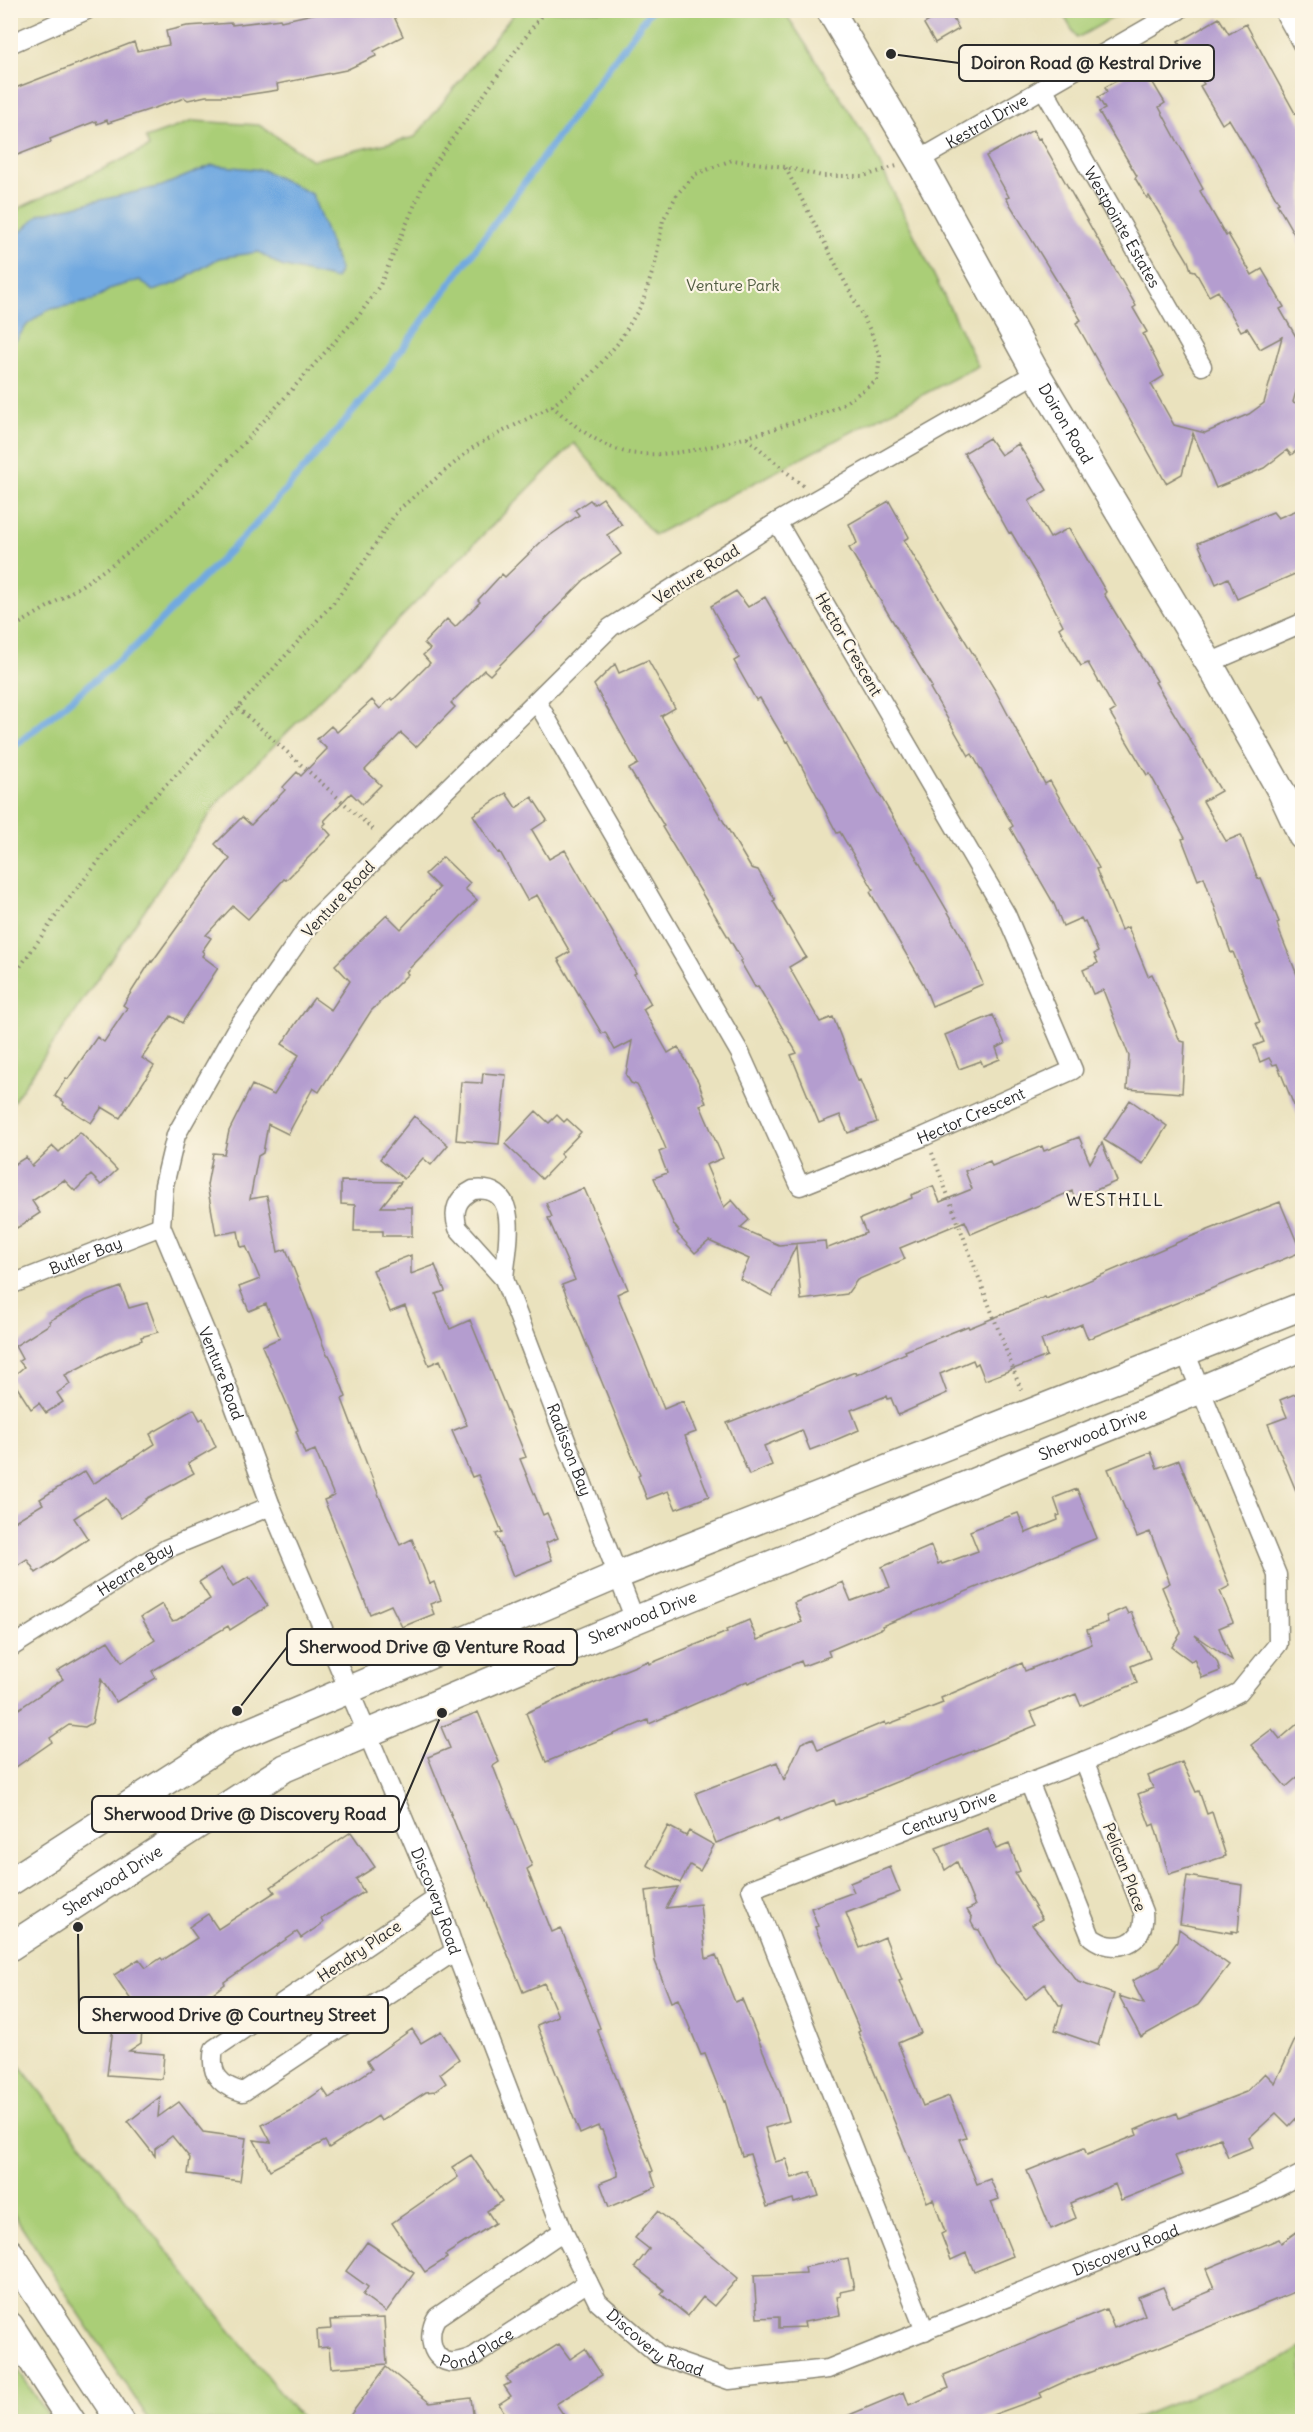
<svg xmlns="http://www.w3.org/2000/svg" width="1313" height="2432" viewBox="0 0 1313 2432" font-family="Delius,sans-serif">
<style>
.green{fill:#aace77;stroke:#6a7c51;stroke-width:1.5}
.water{fill:#71a9e0;stroke:#4e6a86;stroke-width:1.5}
.lines{fill:none;stroke-linecap:round;stroke-linejoin:round}
.stream{stroke:#71a9e0;stroke-width:7}
.building{fill:#b49dcf}
.street-casing{stroke:#8a8674;stroke-width:21}
.secondary-casing{stroke:#8a8674;stroke-width:30}
.path{stroke:#8a8674;stroke-width:4;stroke-dasharray:1.5 4.5;stroke-linecap:butt}
.street{stroke:#fff;stroke-width:18}
.secondary{stroke:#fff;stroke-width:27}
.labels{text-anchor:middle;stroke-width:4.5;stroke-linejoin:round;paint-order:stroke}
.street-label{font-size:16px;fill:#2b2b2b;stroke:#fcf5e5}
.park-label{font-size:16px;fill:#515c42;stroke:#fcf5e5}
.neighbourhood-label{font-size:18px;letter-spacing:1.5px;fill:#2b2b2b;stroke:#fcf5e5}
.leader{fill:none;stroke:#2b2b2b;stroke-width:2}
.callout-dot{fill:#2b2b2b;stroke:#fcf5e5;stroke-width:2}
.callout{fill:#fcf5e5;stroke:#2b2b2b;stroke-width:2}
.callout-label{font-size:18px;text-anchor:middle;font-weight:bold;fill:#2b2b2b}
</style>
<rect width="100%" height="100%" fill="#fcf5e5"/>
<filter id="ink" filterUnits="userSpaceOnUse"><feTurbulence type="fractalNoise" baseFrequency=".0167" numOctaves="2"/><feDisplacementMap in="SourceGraphic" scale="12" xChannelSelector="R" yChannelSelector="G"/><feConvolveMatrix kernelMatrix="1 2 1 2 8 2 1 2 1" color-interpolation-filters="sRGB"/></filter>
<filter id="wash" filterUnits="userSpaceOnUse"><feTurbulence type="fractalNoise" baseFrequency=".008" numOctaves="4" result="noise"/><feDisplacementMap in="SourceGraphic" scale="24" xChannelSelector="R" yChannelSelector="G"/><feGaussianBlur stdDeviation="1.35" result="paint"/><feColorMatrix in="noise" values="0 0 0 0 0 0 0 0 0 0 0 0 0 0 0 0 0 1.4 0 .05"/><feComposite in="paint" operator="in"/></filter>
<g filter="url(#wash)">
<rect width="100%" height="100%" fill="#eae2be"/>
<path class="green" d="M516 11H784L868 140 978 366 654 535 574 443 219 801 11 1105V212L149 147 146 138 193 121 259 125 312 160 415 137Z
M1061 11H1125L1077 38Z
M11 2055 290 2405 304 2421H150L11 2210Z
M1302 2347V2421H1128L1279 2361Z
M10 2359H11L52 2421H11Z"/>
<path class="water" d="M212 165 263 170 312 194 340 270 336 279 281 266 259 252 219 258 177 283 153 291 140 280 112 288 92 301 47 310 27 325 11 347V241L40 214 162 186Z"/>
<g class="lines">
<path class="stream" d="M10 750 134 648 258 522 375 386 651 10"/>
</g>
<g id="blocks">
<path class="building" d="M331 10H391L403 36 374 51 376 56 346 70 277 84 278 90 239 96H206L188 100 185 98 108 123 107 120 97 124 96 121 50 139 51 142 10 158V90L134 42 137 51 169 45 166 31 187 26 232 23V25L280 19 281 21Z
M948 10 959 29 935 43 924 24Z
M1219 18 1229 34 1246 24 1302 126V248L1277 204 1279 203 1229 119 1222 124 1200 86 1204 84 1178 42Z
M1143 66 1165 103 1159 107 1203 189 1200 191 1226 236 1228 234 1252 275 1262 269 1284 307 1280 309 1302 347V371L1293 402 1302 405V446L1291 455 1287 450 1264 468 1216 488 1193 433 1182 474 1166 483 1076 323 1081 320 1006 198 1009 197 986 156 1033 130 1038 139 1040 138 1136 306 1133 308 1147 332 1143 334 1164 376 1151 384 1174 425 1205 433 1249 414 1264 403 1282 337 1260 349 1247 328 1241 331 1218 291 1209 296 1195 271 1191 270 1188 261 1149 196 1147 198 1135 178 1137 176 1099 112 1105 109 1098 97 1107 92 1105 87Z
M989 438 1001 455 1018 444 1034 469 1047 490 1029 501 1050 538 1069 528 1106 592 1104 594 1157 681 1155 682 1221 791 1203 801 1226 841 1241 835 1258 879 1261 878 1273 907 1279 922 1277 923 1280 933 1302 987V1125L1277 1064 1273 1065 1269 1058 1260 1062 1254 1046 1264 1042 1256 1023 1260 1022 1233 952 1231 953 1204 877 1198 880 1182 839 1185 838 1150 774 1147 775 1110 713 1115 710 1088 663 1081 666 1072 651 1059 628 1063 625 1040 581 1011 532 1009 533 964 453Z
M603 498 622 525 607 535 621 554 584 580 490 675 484 670 451 703 455 707 416 747 401 733 365 770 381 785 362 804 351 793 324 821 326 823 323 826 331 835 286 880 284 879 248 919 233 906 206 935 211 938 202 951 204 953 202 956 218 968 182 1023 171 1016 142 1058 154 1066 120 1118 102 1107 91 1123 63 1105 64 1102 55 1096 66 1078 68 1079 97 1037 104 1042 127 1008 123 1005 151 961 152 962 199 897 230 859 215 844 242 817 251 825 285 790 283 787 297 772 301 776 327 749 317 739 331 726 337 732 372 700 380 709 391 698 393 700 430 663 423 655 430 649 424 643 447 619 455 627 480 602 478 600 502 574 505 577 541 542 579 515 575 510 590 500 594 504Z
M889 501 909 537 904 540 995 690 1045 784 1050 781 1099 868 1096 869 1121 930 1128 927 1148 976 1152 974 1160 992 1180 1041 1185 1042 1182 1093 1127 1089 1129 1056 1103 990 1093 994 1083 970 1098 963 1094 954 1098 952 1085 921 1083 922 1081 918 1063 926 1054 904 1010 828 1013 826 972 754 969 756 930 688 932 687 849 548 857 543 849 524Z
M1302 508V571L1237 599 1228 578 1216 584 1198 543 1273 512 1278 518Z
M736 591 748 607 765 597 966 943 983 984 932 1006 923 983 870 892 873 889 861 868 840 832 837 833 788 741 786 742 760 698 756 700 734 661 739 658 711 606Z
M648 660 675 708 661 716 751 868 758 870 775 900 773 901 806 957 789 967 820 1022 833 1017 858 1081 860 1080 877 1122 848 1133 840 1115 819 1123 791 1055 797 1053 758 986 755 987 740 961 742 960 662 827 664 826 629 769 638 764 594 685 615 664 619 673Z
M506 793 516 808 532 797 547 820 532 830 549 859 565 850 636 973 634 974 651 1004 643 1009 668 1053 678 1047 698 1081 706 1103 700 1105 723 1158 706 1165 724 1207 732 1200 749 1220 740 1228 779 1245 825 1241 826 1249 866 1233 860 1219 912 1198 911 1195 933 1186 940 1202 972 1189 965 1171 990 1161 992 1166 1042 1146 1044 1151 1079 1137 1090 1163 1102 1143 1117 1181 1075 1199 1072 1191 971 1234 965 1221 929 1236 900 1248 905 1259 857 1280 847 1294 801 1300 796 1246 772 1296 740 1279 749 1259 709 1241 695 1253 677 1233 679 1231 674 1225 654 1178 667 1173 659 1152 666 1149 647 1103 637 1085 631 1083 626 1075 632 1041 615 1050 605 1032 602 1034 558 959 570 952 537 895 527 900 500 852 498 853 473 815Z
M443 857 470 883 465 889 477 900 406 972 408 974 371 1011 319 1092 313 1088 288 1134 268 1124 263 1153 258 1156 250 1199 267 1196 278 1252 286 1249 327 1355H329L334 1365 346 1397 342 1399 381 1501 400 1545 412 1539 430 1584 434 1582 441 1600 430 1604 434 1614 402 1627 391 1605 370 1614 324 1500 334 1496 315 1450 305 1454 296 1431 298 1430 262 1346 280 1338 266 1304 249 1311 239 1287 260 1279 246 1246 241 1247 238 1231 216 1235 207 1185 213 1153 224 1154 229 1131 252 1085 274 1095 299 1055 282 1044 296 1023 314 998 331 1010 350 981 335 965 387 915 401 929 439 888 425 874Z
M993 1015 1005 1044 996 1048 1000 1059 983 1066 981 1061 959 1069 945 1035Z
M483 1073 506 1075 499 1144 456 1140 461 1082 482 1083Z
M1130 1100 1167 1126 1143 1164 1104 1140Z
M536 1111 549 1123 557 1115 564 1122 567 1119 581 1132 560 1154 563 1157 542 1179 505 1144Z
M414 1116 448 1145 431 1165 423 1158 404 1179 380 1159Z
M80 1132 117 1170 101 1185 91 1175 75 1191 64 1180 32 1201 40 1213 17 1228 10 1218V1167L26 1157 32 1166 53 1146 59 1152Z
M341 1181 401 1182 381 1207H412V1236H383V1231H354L355 1205 341 1204Z
M584 1188 628 1289 617 1294 664 1409 683 1401 696 1432 685 1436 709 1496 676 1509 668 1491 647 1499 638 1476 640 1475 562 1285 575 1280 548 1218 552 1217 546 1203Z
M1280 1202 1301 1252 1088 1339 1082 1324 1041 1340 1047 1356 985 1380 978 1363 975 1365 973 1360 940 1374 947 1393 898 1415 891 1398 887 1399 886 1396 851 1410 859 1430 826 1444 810 1450 802 1430 764 1446 772 1465 749 1475 727 1423 855 1372 856 1375 906 1353 905 1351 968 1326 969 1328 1045 1297 1046 1299 1190 1237Z
M411 1255V1274L435 1265 445 1291 436 1294 450 1329 470 1320 526 1457 520 1459 543 1515 547 1513 558 1538 546 1543 552 1560 513 1576 496 1534 502 1532 478 1475 472 1477 452 1431 467 1425 440 1360 429 1365 405 1306 390 1312 373 1270Z
M121 1287 129 1308 147 1303 158 1332 141 1337 142 1340 108 1353 65 1375 70 1384 57 1393 63 1402 46 1413 39 1403 31 1409 11 1378 24 1367 19 1361 22 1359 15 1346 50 1324 49 1321 87 1300Z
M1302 1391V1505L1268 1424 1287 1417 1280 1400Z
M194 1409 200 1420 203 1418 216 1447 188 1463 194 1473 146 1499 147 1500 121 1518 106 1497 74 1518 88 1539 36 1573 27 1559 10 1570V1524L43 1504 40 1499 85 1471 93 1484 118 1468 155 1444 150 1434Z
M1151 1452 1157 1468 1179 1460 1230 1586 1220 1591 1233 1622 1219 1628 1232 1660 1195 1635 1217 1661 1220 1671 1202 1678 1194 1659 1191 1661 1172 1647 1181 1633 1162 1587 1170 1583 1150 1532 1137 1537 1108 1469Z
M1077 1489 1097 1538 882 1626 883 1628 828 1651 830 1656 803 1666 801 1661 748 1683 747 1681 649 1724 648 1720 546 1762 526 1713 598 1681 648 1661 649 1664 727 1632 726 1630 749 1620 757 1640 802 1622 794 1603 843 1582 851 1601 890 1587 882 1567 931 1546 938 1564 941 1562 942 1564 978 1551 970 1531 993 1522 1018 1513 1026 1533 1058 1520 1057 1516 1060 1515 1054 1498Z
M221 1568 233 1587 249 1577 268 1606 230 1630 228 1626 152 1671 156 1678 116 1702 101 1679 92 1723 85 1727 69 1725 50 1738 52 1742 10 1771V1715L63 1679 57 1671 108 1641 122 1662 155 1640 141 1617 162 1604 172 1621 177 1620 210 1599 199 1582Z
M1125 1608 1128 1614 1131 1612 1150 1658 1131 1666 1137 1683 1081 1706 1076 1694 1031 1712 1037 1725 864 1795 836 1805 834 1800 780 1822 779 1818 716 1843 696 1793 777 1762 784 1780 801 1743 813 1738 818 1750 885 1722 886 1725 943 1703 941 1698 1022 1663 1025 1671 1092 1644 1087 1630 1108 1622 1106 1616Z
M478 1712 499 1762 493 1766 532 1866 527 1869 552 1932 561 1928 600 2028 597 2029 653 2171 651 2172 656 2187 609 2207 600 2183 618 2176V2172L602 2130H600L598 2126 580 2134 537 2025 558 2016 544 1983 523 1992 428 1757 450 1748 441 1727Z
M1302 1720V1773L1286 1787 1251 1745 1272 1729 1280 1739Z
M1182 1762 1196 1792 1199 1791 1207 1814 1212 1812 1226 1856 1169 1874 1154 1824 1150 1826 1138 1794 1153 1788 1148 1776Z
M668 1826 686 1836 689 1831 714 1845 700 1871 690 1865 680 1883 647 1865Z
M988 1828 996 1849 1009 1844 1020 1871 1015 1873 1042 1919 1032 1925 1078 1982 1114 1994 1098 2045 1055 2030 1063 2005H1059L1045 1984 1026 1999 997 1965 979 1930 975 1929 971 1922 972 1918 967 1910 975 1906 957 1862 945 1870 936 1848Z
M351 1832 375 1867 356 1879 364 1892 321 1919 323 1923 301 1938 297 1932 224 1982 225 1984 177 2020 166 2004 144 2019 114 1975 139 1959 146 1968 161 1958 163 1960 197 1938 189 1927 208 1914 218 1929 275 1892 271 1887Z
M890 1867 900 1892 846 1913 860 1948 885 1937 902 1980 899 1981 921 2033 898 2043 923 2106 949 2096 966 2137 959 2139 977 2184 990 2179 999 2199 991 2202 1013 2256 974 2272 966 2253 951 2260 941 2234 945 2232 933 2199 927 2202 858 2032 860 2031 815 1927 818 1926 811 1908 854 1892 850 1883Z
M1187 1876 1242 1885 1238 1932 1232 1931V1933L1180 1924Z
M678 1887 666 1908 700 1904 706 1959 716 1955 735 2002 742 1999 781 2095 789 2121 765 2128 775 2162 786 2159 792 2178 811 2172 819 2196 794 2203 793 2199 767 2207 750 2154 742 2156 725 2101 724 2102 705 2054 701 2055 678 1999 671 2002 655 1961 646 1891Z
M1179 1929 1229 1965 1198 2005 1141 2037 1119 1996 1144 2004 1132 1981 1159 1967 1177 1942Z
M1302 2025V2112L1289 2126 1276 2113 1249 2138 1253 2147 1228 2157 1220 2138 1175 2156 1183 2175 1121 2200 1115 2184 1070 2203 1076 2218 1051 2229 1027 2171 1084 2148 1087 2155 1137 2135 1135 2130 1154 2122 1177 2113 1179 2118 1246 2092 1265 2073 1275 2083Z
M113 2028 142 2030 141 2043 129 2051 164 2054 162 2079 107 2075Z
M412 2029 421 2043 441 2031 459 2059 440 2074 446 2083 435 2091 426 2092 381 2121 378 2116 329 2148 325 2141 270 2170 254 2140 271 2142 262 2125 295 2108 323 2089 329 2098 372 2069 367 2061Z
M160 2097 158 2117 179 2102 203 2132 246 2138 240 2181 188 2174 190 2158 172 2136 155 2149V2156L128 2122Z
M471 2155 502 2201 487 2211 495 2223 445 2255 447 2258 425 2272 392 2223 458 2177 452 2167Z
M658 2211 738 2278 714 2306 703 2297 688 2316 661 2294 664 2290 635 2267 649 2249 635 2238Z
M1302 2228V2289L1159 2347 1066 2381 1040 2393 1042 2397 976 2421H835L904 2392 909 2405 949 2388 944 2375 1106 2309 1114 2328 1145 2315 1138 2297 1163 2287 1172 2307 1211 2291 1210 2290 1214 2288 1206 2269 1279 2239 1281 2243Z
M367 2242 414 2273 386 2312 363 2295 368 2287 346 2271Z
M848 2259 854 2289 840 2292 841 2296 837 2297 840 2315 804 2322 805 2327 779 2328V2317L757 2318 754 2275 806 2273 805 2267Z
M384 2318 387 2364 331 2368 329 2347 318 2348 317 2330 331 2329 330 2320Z
M559 2344 570 2359 585 2349 602 2375 556 2404 568 2421H510L499 2404 511 2396 504 2386 510 2383 506 2377Z
M386 2367 430 2403 471 2398 474 2421H346Z"/>
</g>
</g>
<g filter="url(#ink)">
<use href="#blocks" fill-opacity="0" stroke="#8a8674" stroke-width="1.5"/>
<g class="lines">
<defs>
<g id="street">
<path d="M1283 10 1302 44"/>
<path d="M10 44 87 10"/>
<path id="s1" d="M1043 88 1202 366"/>
<path id="s2" d="M919 160 1179 10"/>
<path id="s3" d="M1036 373 777 522 611 627 310 924 235 1031 176 1135 164 1185 161 1226 218 1362 271 1506 437 1898 455 1951 563 2231 598 2302 660 2356 729 2380 828 2369 1255 2198 1302 2174"/>
<path d="M1209 663 1302 623"/>
<path id="s4" d="M537 702 740 1053 800 1186 925 1136 1073 1070 1006 914 777 522"/>
<path id="s5" d="M504 1279C506 1249 524 1183 473 1190 457 1198 452 1211 458 1228L504 1279 635 1620"/>
<path id="s6" d="M10 1285 161 1226"/>
<path id="s7" d="M10 1648 166 1549 271 1506"/>
<path d="M1029 1782 1091 1937C1114 1955 1147 1945 1143 1912L1084 1761"/>
<path d="M437 1898 214 2049C209 2074 220 2086 243 2092L455 1951"/>
<path id="s8" d="M563 2231 437 2317C428 2330 428 2358 449 2362 457 2363 465 2360 473 2357L588 2282"/>
<path id="s9" d="M925 2331 751 1889 1084 1761 1187 1719 1239 1692 1278 1644 1277 1575 1185 1352"/>
</g>
<g id="secondary">
<path id="s10" d="M830 10 919 160 1036 373 1209 663 1281 791 1302 836"/>
<path d="M10 1882 228 1741 618 1575 1302 1306"/>
<path id="s11" d="M10 1947 285 1768 635 1620 1200 1390 1302 1347"/>
<path d="M10 2253 121 2422"/>
<path d="M10 2326 72 2422"/>
</g>
</defs>
<use href="#street" class="street-casing"/>
<use href="#secondary" class="secondary-casing"/>
<path class="path" d="M552 406C573 425 602 448 630 453 678 460 746 438 792 423 804 419 818 416 831 410 847 403 862 390 877 381L880 356 871 332 785 167
M747 438 803 486
M10 629C58 602 111 568 153 532 228 467 292 387 360 314L380 285 422 188 437 160 545 10
M238 708 376 832
M10 981 60 910 134 817 186 765 334 602 363 563 398 510 475 446 552 406 589 377 618 343 642 304 655 264 663 220 678 193 696 174 732 160 785 167 822 176H864L897 166
M932 1153 1021 1390"/>
<use href="#street" class="street"/>
<use href="#secondary" class="secondary"/>
</g>
</g>
<g class="labels">
<g class="street-label">
<text dy="6" stroke="none"><textPath href="#s2" startOffset="78">Kestral Drive</textPath></text>
<text dy="6" stroke="none"><textPath href="#s1" startOffset="160">Westpointe Estates</textPath></text>
<text dy="6" stroke="none"><textPath href="#s10" startOffset="476">Doiron Road</textPath></text>
<text transform="translate(696 574) rotate(-32)" y="6">Venture Road</text>
<text transform="translate(849 644) rotate(60)" y="6">Hector Crescent</text>
<text transform="translate(338 899) rotate(-47)" y="6">Venture Road</text>
<text dy="6" stroke="none"><textPath href="#s4" startOffset="736">Hector Crescent</textPath></text>
<text dy="6" stroke="none"><textPath href="#s6" startOffset="81">Butler Bay</textPath></text>
<text dy="6" stroke="none"><textPath href="#s3" startOffset="1420">Venture Road</textPath></text>
<text dy="6" stroke="none"><textPath href="#s11" startOffset="1202">Sherwood Drive</textPath></text>
<text dy="6" stroke="none"><textPath href="#s5" startOffset="410">Radisson Bay</textPath></text>
<text dy="6" stroke="none"><textPath href="#s7" startOffset="148">Hearne Bay</textPath></text>
<text dy="6" stroke="none"><textPath href="#s11" startOffset="716">Sherwood Drive</textPath></text>
<text dy="6" stroke="none"><textPath href="#s9" startOffset="687">Century Drive</textPath></text>
<text transform="translate(1125 1867) rotate(69)" y="6">Pelican Place</text>
<text dy="6" stroke="none"><textPath href="#s11" startOffset="122">Sherwood Drive</textPath></text>
<text dy="6" stroke="none"><textPath href="#s3" startOffset="1990">Discovery Road</textPath></text>
<text transform="translate(359 1951) rotate(-34)" y="6">Hendry Place</text>
<text dy="6" stroke="none"><textPath href="#s3" startOffset="2998">Discovery Road</textPath></text>
<text dy="6" stroke="none"><textPath href="#s8" startOffset="238">Pond Place</textPath></text>
<text dy="6" stroke="none"><textPath href="#s3" startOffset="2494">Discovery Road</textPath></text>
</g>
<g class="park-label">
<text x="733" y="291">Venture Park</text>
</g>
<g class="neighbourhood-label">
<text x="1115" y="1206">WESTHILL</text>
</g>
</g>
<path class="leader" d="M891 54L959 63M237 1711L287 1647M442 1713L399 1814M78 1927L79 2015"/>
<g class="callout-dot">
<circle cx="891" cy="54" r="6"/>
<circle cx="237" cy="1711" r="6"/>
<circle cx="442" cy="1713" r="6"/>
<circle cx="78" cy="1927" r="6"/>
</g>
<g class="callout">
<rect x="959" y="45" width="255" height="36" rx="6"/>
<rect x="287" y="1629" width="290" height="36" rx="6"/>
<rect x="92" y="1796" width="307" height="36" rx="6"/>
<rect x="79" y="1997" width="309" height="36" rx="6"/>
</g>
<g class="callout-label">
<text x="1086" y="69">Doiron Road @ Kestral Drive</text>
<text x="432" y="1653">Sherwood Drive @ Venture Road</text>
<text x="245" y="1820">Sherwood Drive @ Discovery Road</text>
<text x="234" y="2021">Sherwood Drive @ Courtney Street</text>
</g>
<rect width="1313" height="2432" fill="none" stroke="#fcf5e5" stroke-width="36"/>
</svg>
